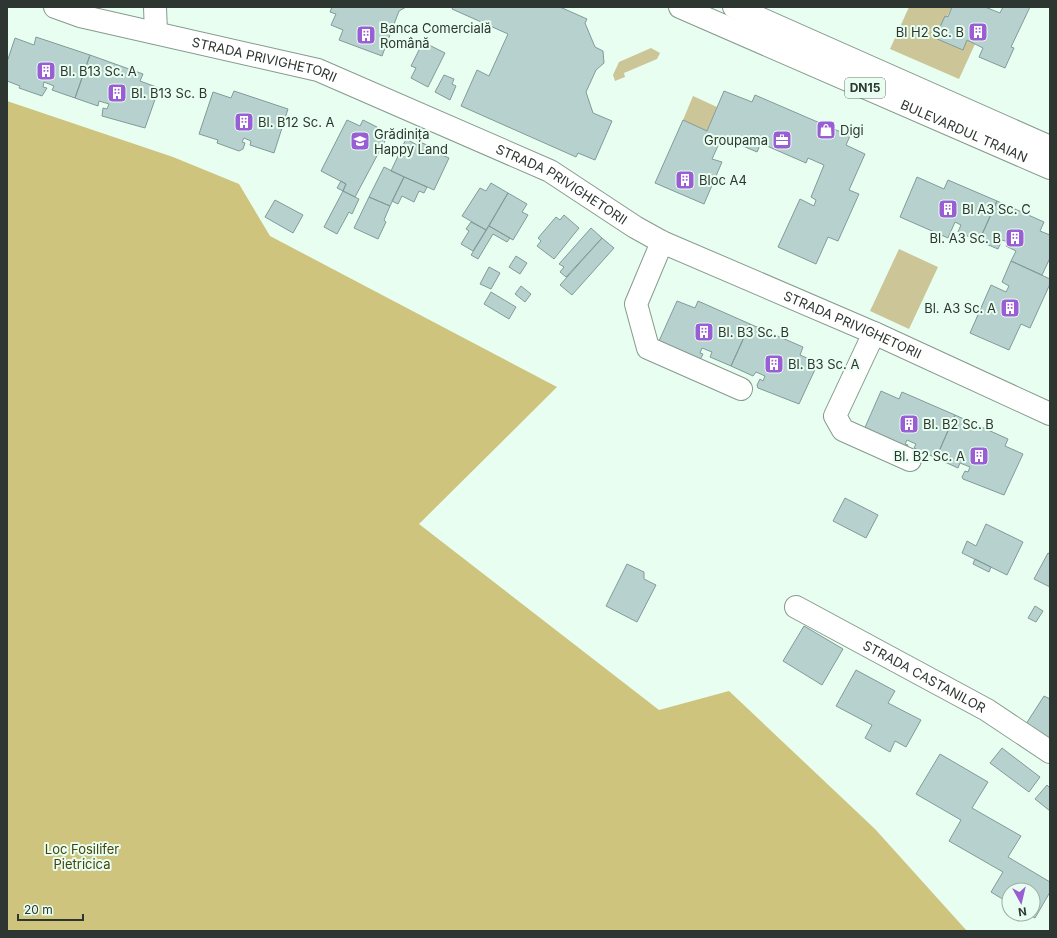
<svg xmlns="http://www.w3.org/2000/svg" width="1057" height="938" viewBox="0 0 1057 938" font-family="Inter,sans-serif">
<style>
.green{fill:#ccc598}
.forest{fill:#cec47e}
.building{fill:#b6d1ce;stroke:#829b99}
.lines{fill:none;stroke-linecap:round;stroke-linejoin:round}
.minor-casing{stroke:#869a8e;stroke-width:24}
.major-casing{stroke:#869a8e;stroke-width:24}
.minor{stroke:#fff;stroke-width:22}
.major{stroke:#fff;stroke-width:22}
.labels{text-anchor:middle;stroke-width:4;stroke-linejoin:round;paint-order:stroke}
.shield{fill:#e8fef1;stroke:#66726b;stroke-width:1}
.shield-label{font-size:12px;font-weight:bold;fill:#2e3631}
.poi-label{font-size:13px;fill:#2e3631;stroke:#e8fef1;text-anchor:start}
.street-label{font-size:13px;fill:#2e3631;stroke:#e8fef1}
.park-label{font-size:13px;fill:#4a420a;stroke:#e8fef1}
</style>
<rect width="100%" height="100%" fill="#e8fef1"/>
<path class="green" d="M909 7H952L936 38 963 50 967 40 975 44 959 79 890 49Z
M651 48 660 53 657 59 624 73 625 77 615 81 613 75 619 62Z
M693 96 717 107 707 131 683 120Z
M899 249 938 267 909 329 870 311Z"/>
<path class="forest" d="M7 101 173 157 239 184 270 236 557 387 419 524 659 710 729 691 875 829 967 931H7Z"/>
<path class="building" d="M332 7H406L399 11 382 56 339 40 343 30 331 25 336 14 330 12Z
M453 7H560L587 19 585 23 595 47 603 51 604 63 596 70 586 92 593 113 612 121 595 160 578 153 576 157 461 106 477 70 489 76 508 34 452 9Z
M952 7H985L1000 13 1003 7H1030L1011 47 1014 48 1005 68 979 57 983 48 967 40 963 50 935 38 945 16 948 17Z
M36 37 90 55 75 98 52 90 54 86 44 82 43 87 47 88 42 96 19 88 20 86 7 81V62L15 38 34 45Z
M423 42 445 53 428 87 411 78 416 68 411 66Z
M90 55 143 74 140 81 159 88 145 128 102 116 103 108 107 109 109 104 99 101 98 106 75 98Z
M444 75 454 79 452 84 456 86 450 100 435 92Z
M234 91 288 109 274 153 250 145 251 141 244 138 242 142 245 143 243 149 239 151 217 143 218 140 199 134 213 92 231 98Z
M724 91 752 102 755 95 850 136 846 145 865 154 849 190 859 194 838 241 828 237 816 264 778 247 800 199 814 206 816 200 811 197 824 165 808 158 806 163 767 146 769 143 762 140 757 152 722 137 712 159 722 162 704 204 655 183 683 120 707 131Z
M347 120 360 126 363 120 377 127 374 133 386 139 355 197 343 191 346 184 321 171Z
M406 139 419 146 420 142 436 149 435 152 449 158 434 190 391 171Z
M384 167 404 177 390 206 369 197Z
M404 177 427 187 424 193 419 191 414 202 402 196 398 204 392 201Z
M917 177 944 189 948 180 997 201 979 241 958 232 961 225 955 222 948 238 900 217Z
M341 181 346 184 343 191 337 188Z
M491 183 508 193 486 230 462 216 480 188 486 191Z
M343 191 359 199 352 214 349 212 337 234 324 227Z
M508 193 527 204 522 212 528 215 513 240 489 226Z
M369 197 390 206 384 220 386 222 378 239 354 228Z
M275 200 303 215 293 233 265 217Z
M997 201 1044 222 1040 231 1050 235V258L1042 275 1011 261 1016 251 1006 246 1008 242 1002 240 998 249 979 241Z
M564 215 579 228 554 259 537 246 541 241 538 238 556 217 560 220Z
M471 222 486 230 473 251 461 244 469 231 466 229Z
M489 226 510 238 507 242 493 234 478 259 471 255Z
M591 228 602 238 566 277 560 272 564 267 559 264Z
M602 238 614 248 572 295 560 285Z
M516 256 527 263 520 274 509 267Z
M1011 261 1050 279V284L1030 328 1021 324 1009 350 970 333 991 285 1006 292 1009 286 1002 282Z
M489 267 500 273 491 289 480 284Z
M521 286 531 294 525 302 515 294Z
M491 292 516 307 509 319 484 304Z
M677 301 695 308 698 301 750 324 731 366 710 357 712 352 702 348 700 353 703 354 700 360 659 341Z
M750 324 803 347 800 355 818 363 799 404 758 388 757 385 760 379 763 381 765 376 756 372 753 376 731 366Z
M881 391 899 399 902 392 955 415 936 458 914 448 916 444 907 440 905 444 908 445 905 452 863 432Z
M955 415 1008 439 1005 446 1023 454 1004 495 963 479 962 477 965 471 968 472 970 467 960 463 958 468 936 458Z
M845 498 878 515 866 538 833 521Z
M986 524 1023 542 1007 575 962 553 967 541 976 546Z
M1048 553 1050 554V587L1034 579Z
M975 559 991 567 989 572 973 564Z
M627 564 644 572V579L656 585 637 622 606 606Z
M1035 606 1043 611 1036 622 1028 618Z
M804 626 843 649 822 685 783 661Z
M856 670 895 691 888 703 921 720 906 747 895 741 890 752 865 738 872 725 836 706Z
M1044 696 1050 699V740L1026 724Z
M1002 748 1040 777 1029 792 990 763Z
M940 754 988 782 972 808 1021 836 1008 857 1050 882V892L1035 918 1028 914H1033V890H1009V903L991 892 1003 872 949 841 961 820 916 794Z
M1047 785 1050 788V811L1035 799Z"/>
<g class="lines">
<defs>
<g id="minor">
<path id="s1" d="M55 7 80 16 318 70 550 171 635 227 662 242 874 333 1050 414"/>
<path d="M155 7 156 33"/>
<path d="M662 242 636 304 648 348 741 389"/>
<path d="M874 333 835 416 843 430 910 460"/>
<path id="s2" d="M796 607 987 710 1050 752"/>
</g>
<g id="major">
<path id="s3" d="M680 7 1050 168"/>
<path d="M734 7 1050 147"/>
</g>
</defs>
<use href="#minor" class="minor-casing"/>
<use href="#major" class="major-casing"/>
<use href="#minor" class="minor"/>
<use href="#major" class="major"/>
</g>
<defs>
<symbol id="building-square" viewBox="-11 -11 22 22"><rect x="-9" y="-9" width="18" height="18" rx="4" fill="#995dd4" stroke="#e8fef1"/><path d="M-4-6H4V6H1V3H-1V6H-4ZM-2.5-4.3h1.7v1.8h-1.7ZM.8-4.3h1.7v1.8H.8ZM-2.5-1h1.7V.8h-1.7ZM.8-1h1.7V.8H.8Z" fill="#fff"/></symbol>
<symbol id="shop-square" viewBox="-11 -11 22 22"><rect x="-9" y="-9" width="18" height="18" rx="4" fill="#995dd4" stroke="#e8fef1"/><path d="M-5-2.5h2.3a2.7 3.5 0 0 1 5.4 0H5L5.5 6h-11ZM-1.5-2.5h3a1.5 2.3 0 0 0-3 0Z" fill="#fff"/></symbol>
<symbol id="office-square" viewBox="-11 -11 22 22"><rect x="-9" y="-9" width="18" height="18" rx="4" fill="#995dd4" stroke="#e8fef1"/><path d="M-6-3h4V-5.5h4V-3h4V5H-6ZM-1-4.5V-3h2v-1.5ZM-6 0V1H6V0Z" fill="#fff"/></symbol>
<symbol id="school-square" viewBox="-11 -11 22 22"><rect x="-9" y="-9" width="18" height="18" rx="4" fill="#995dd4" stroke="#e8fef1"/><path d="M0-5L7-2L0 1L-7-2ZM-4 1L0 2.5L4 1V4Q0 6-4 4Z" fill="#fff"/></symbol>
</defs>
<g fill-rule="evenodd">
<use href="#building-square" x="967" y="21" width="22" height="22"/>
<use href="#building-square" x="355" y="24" width="22" height="22"/>
<use href="#building-square" x="35" y="60" width="22" height="22"/>
<use href="#building-square" x="106" y="82" width="22" height="22"/>
<use href="#building-square" x="233" y="111" width="22" height="22"/>
<use href="#shop-square" x="815" y="119" width="22" height="22"/>
<use href="#office-square" x="771" y="129" width="22" height="22"/>
<use href="#school-square" x="349" y="130" width="22" height="22"/>
<use href="#building-square" x="674" y="169" width="22" height="22"/>
<use href="#building-square" x="937" y="198" width="22" height="22"/>
<use href="#building-square" x="1004" y="227" width="22" height="22"/>
<use href="#building-square" x="999" y="297" width="22" height="22"/>
<use href="#building-square" x="693" y="321" width="22" height="22"/>
<use href="#building-square" x="763" y="353" width="22" height="22"/>
<use href="#building-square" x="898" y="413" width="22" height="22"/>
<use href="#building-square" x="968" y="445" width="22" height="22"/>
</g>
<g class="labels">
<rect class="shield" x="845" y="78" width="40" height="20" rx="3"/>
<g class="shield-label">
<text x="865" y="92">DN15</text>
</g>
<g class="poi-label">
<text x="380" y="33">Banca Comercială<tspan x="380" dy="15">Română</tspan></text>
<text x="964" y="37" text-anchor="end">Bl H2 Sc. B</text>
<text x="60" y="76">Bl. B13 Sc. A</text>
<text x="131" y="98">Bl. B13 Sc. B</text>
<text x="258" y="127">Bl. B12 Sc. A</text>
<text x="840" y="135">Digi</text>
<text x="374" y="139">Grădinița<tspan x="374" dy="15">Happy Land</tspan></text>
<text x="768" y="145" text-anchor="end">Groupama</text>
<text x="699" y="185">Bloc A4</text>
<text x="962" y="214">Bl A3 Sc. C</text>
<text x="1001" y="243" text-anchor="end">Bl. A3 Sc. B</text>
<text x="996" y="313" text-anchor="end">Bl. A3 Sc. A</text>
<text x="718" y="337">Bl. B3 Sc. B</text>
<text x="788" y="369">Bl. B3 Sc. A</text>
<text x="923" y="429">Bl. B2 Sc. B</text>
<text x="965" y="461" text-anchor="end">Bl. B2 Sc. A</text>
</g>
<g class="street-label">
<text dy="5" stroke="none"><textPath href="#s1" startOffset="216">STRADA PRIVIGHETORII</textPath></text>
<text dy="5" stroke="none"><textPath href="#s3" startOffset="310">BULEVARDUL TRAIAN</textPath></text>
<text dy="5" stroke="none"><textPath href="#s1" startOffset="540">STRADA PRIVIGHETORII</textPath></text>
<text dy="5" stroke="none"><textPath href="#s1" startOffset="864">STRADA PRIVIGHETORII</textPath></text>
<text dy="5" stroke="none"><textPath href="#s2" startOffset="146">STRADA CASTANILOR</textPath></text>
</g>
<g class="park-label">
<text x="82" y="854">Loc Fosilifer<tspan x="82" dy="15">Pietricica</tspan></text>
</g>
</g>
<rect width="1057" height="938" fill="none" stroke="#2e3631" stroke-width="16"/>
<g transform="translate(1021 902) rotate(172)"><circle r="19" fill="#e8fef1" stroke="#9eaea4"/>
<path d="M0-3L7 15L0 10L-7 15Z" fill="#995dd4"/>
<text y="-6" font-size="11" font-weight="bold" text-anchor="middle" fill="#2e3631">N</text>
</g>
<path d="M18 914v6h65v-6" fill="none" stroke="#2e3631" stroke-width="2"/>
<text x="24" y="914" font-size="12" fill="#2e3631" stroke="#e8fef1" stroke-width="3" paint-order="stroke">20 m</text>
</svg>
